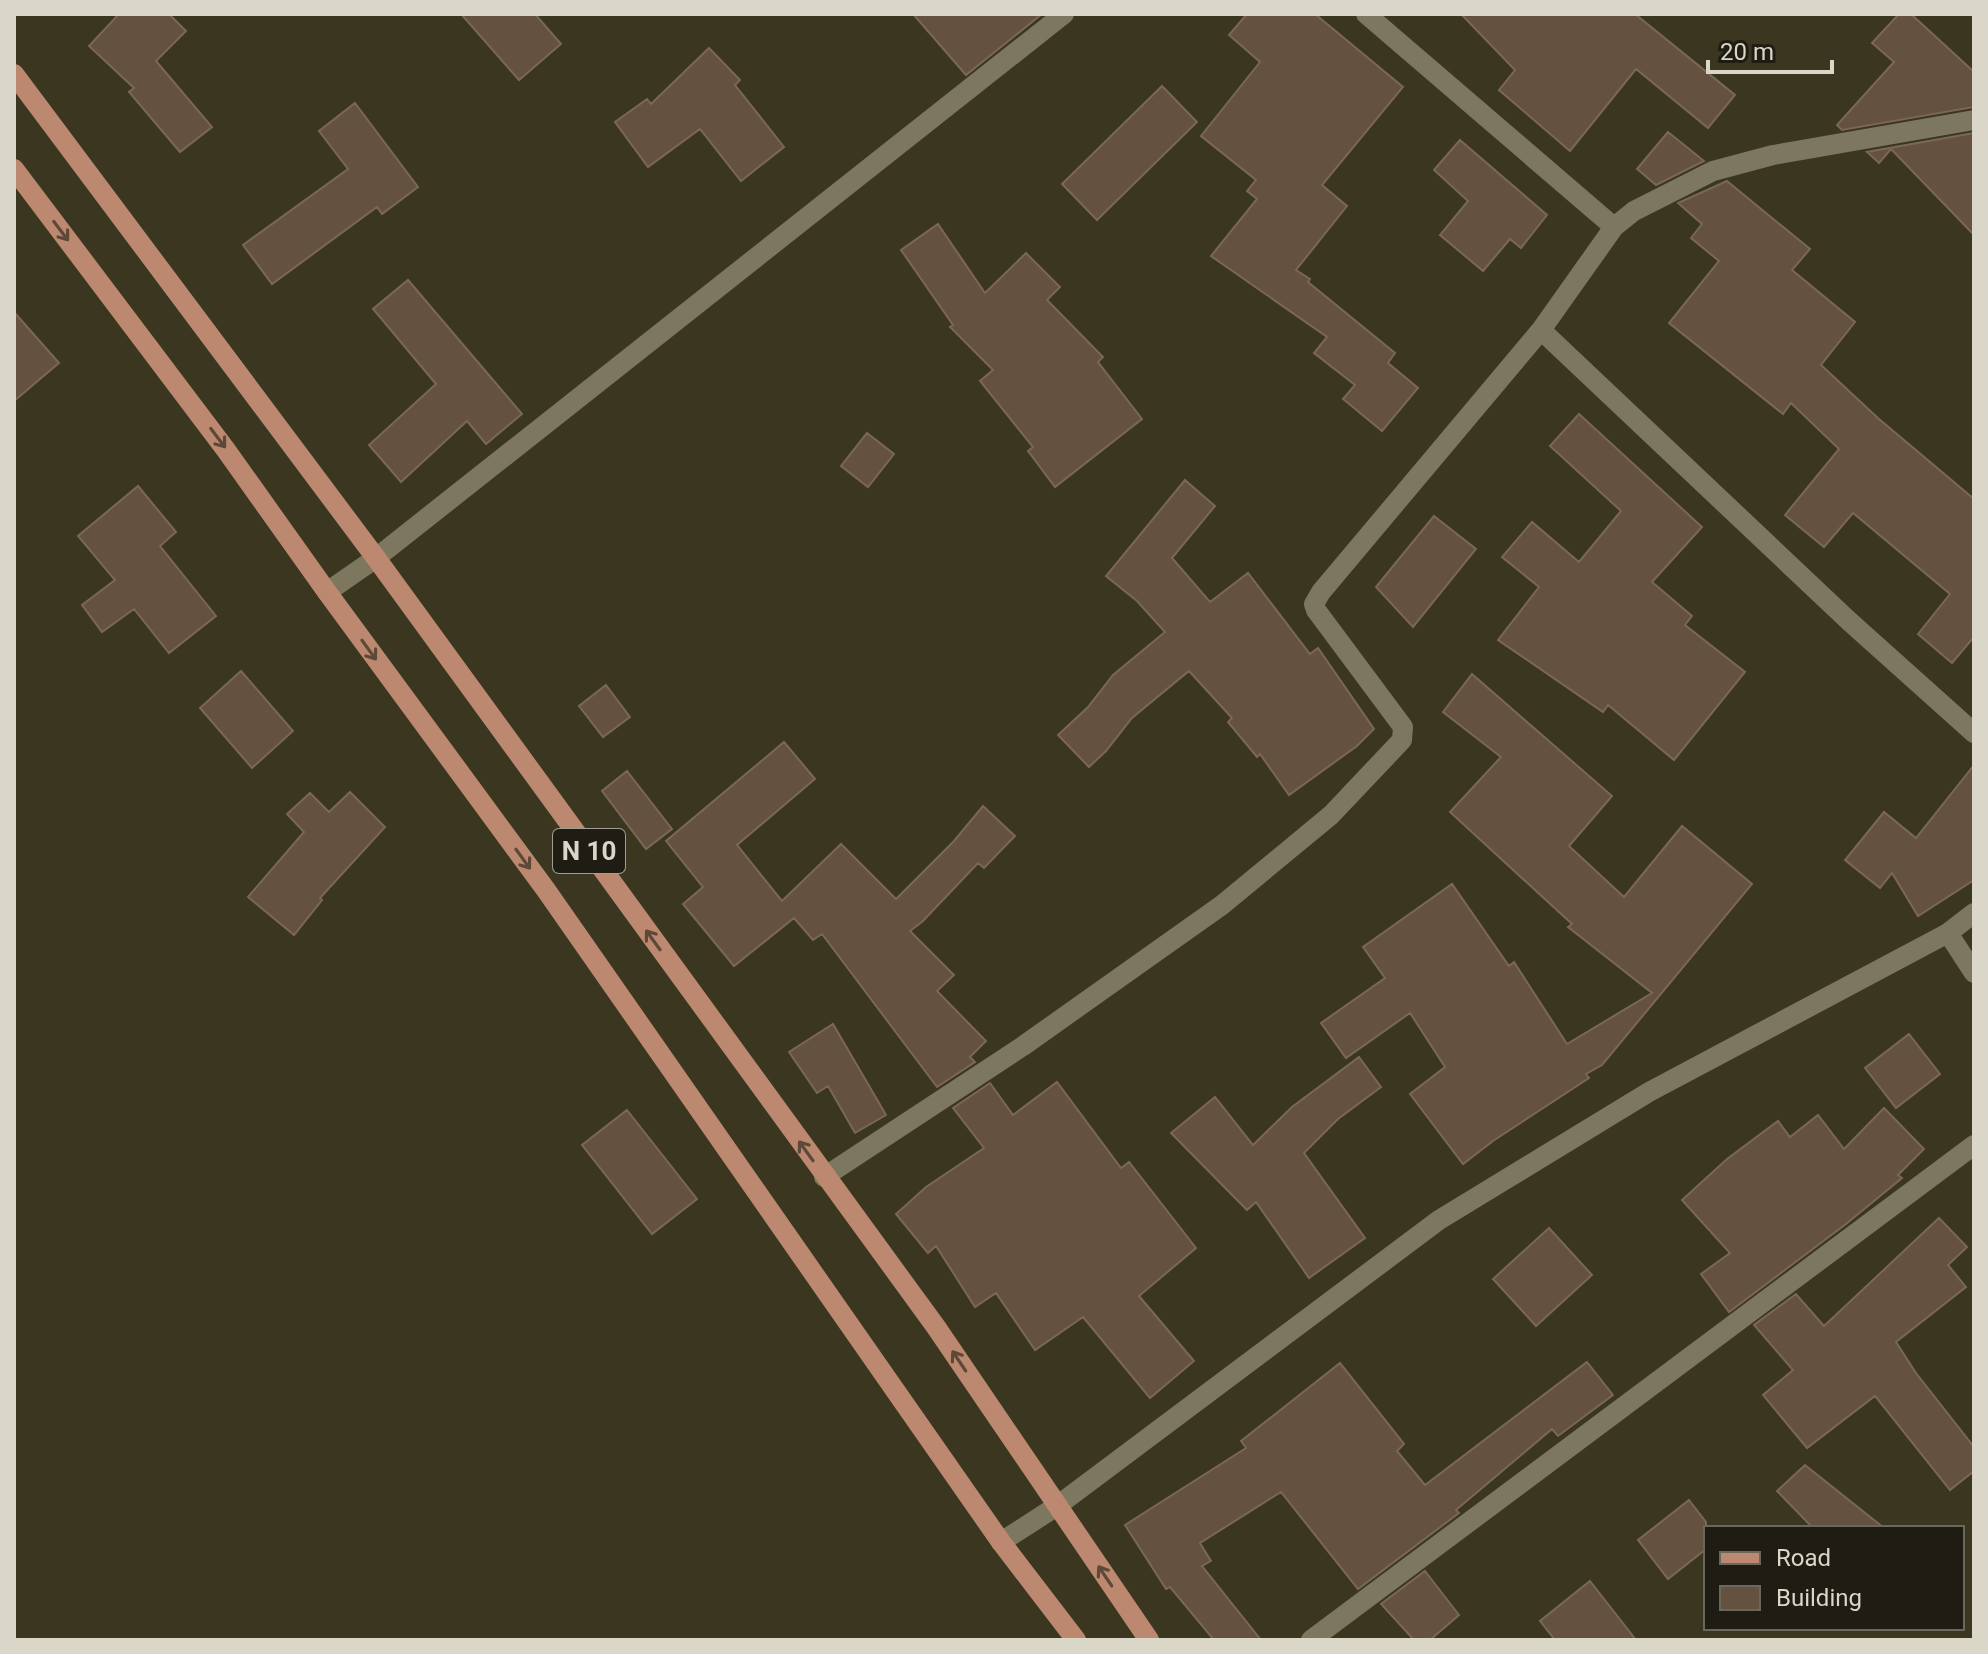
<svg xmlns="http://www.w3.org/2000/svg" width="1988" height="1654" viewBox="0 0 1988 1654" font-family="Roboto,sans-serif">
<style>
.building{fill:#655140;stroke:#7b6756;stroke-width:2}
.lines{fill:none;stroke-linecap:round;stroke-linejoin:round}
.minor{stroke:#7c775e;stroke-width:20}
.primary{stroke:#bc8970;stroke-width:20}
.oneway{stroke:#5e4838}
.labels{text-anchor:middle;stroke-width:8;stroke-linejoin:round;paint-order:stroke}
.shield{fill:#1f1d13;stroke:#a29f92;stroke-width:2}
.shield-label{font-size:26px;font-weight:bold;fill:#dad7c9}
</style>
<rect width="100%" height="100%" fill="#3a361f"/>
<path class="building" d="M119 14H169L186 31 156 61 212 127 180 152 129 92 134 88 89 46Z
M461 14H535L561 44 519 80Z
M913 14H1042L966 75Z
M1247 14H1315L1403 87 1322 185 1347 206 1296 270 1310 279 1308 282 1395 353 1388 363 1418 388 1382 431 1343 399 1355 385 1314 353 1327 337 1211 256 1257 199 1247 191 1256 180 1201 136 1260 62 1229 35Z
M1461 14H1635L1735 95 1708 128 1636 69 1570 151 1499 90 1515 70Z
M1899 14H1911L1974 72V107L1842 130 1837 125 1894 62 1872 43Z
M709 48 740 80 735 85 784 147 741 181 700 129 648 167 615 122 647 99 651 104Z
M1162 86 1197 122 1097 220 1062 184Z
M355 103 418 187 382 214 377 207 272 284 243 245 348 169 319 131Z
M1668 132 1704 161 1656 185 1637 169Z
M1974 133V235L1891 149 1879 163 1867 152Z
M1460 140 1547 215 1521 248 1510 239 1483 271 1440 235 1468 201 1434 170Z
M1727 181 1810 249 1792 270 1855 322 1821 365 1879 419 1974 499V637L1952 663 1918 634 1950 594 1853 513 1824 547 1785 515 1839 449 1791 403 1783 414 1669 323 1719 261 1691 238 1702 224 1678 203Z
M938 224 985 293 1026 253 1060 287 1047 300 1103 357 1098 362 1142 419 1055 487 1028 451 1033 447 980 381 993 370 950 327 953 325 901 250Z
M408 280 522 414 486 444 467 421 401 482 369 445 436 384 373 309Z
M14 312 59 363 14 401Z
M1579 414 1702 527 1652 582 1692 616 1685 625 1745 672 1674 760 1608 705 1603 712 1498 640 1539 587 1502 557 1532 522 1579 562 1621 511 1550 446Z
M867 433 894 454 868 487 841 466Z
M1185 480 1215 506 1172 558 1210 602 1248 573 1310 654 1318 648 1374 729 1357 746 1289 795 1260 754 1257 757 1228 722 1232 718 1189 671 1132 718 1106 751 1089 767 1058 735 1088 707 1113 675 1165 632 1137 601 1106 576Z
M138 486 176 532 160 546 216 616 169 653 134 609 102 632 82 605 115 580 78 536Z
M1434 516 1476 549 1413 627 1376 587Z
M241 671 293 731 252 768 200 708Z
M1472 674 1612 796 1569 846 1624 897 1682 826 1752 884 1602 1065 1586 1074 1589 1078 1493 1141 1463 1164 1410 1094 1445 1067 1410 1013 1346 1058 1321 1023 1385 978 1363 947 1452 884 1509 966 1514 962 1567 1044 1652 993 1568 927 1572 924 1450 812 1501 757 1443 712Z
M606 685 630 717 603 737 579 706Z
M784 742 815 779 737 845 782 901 841 844 896 899 954 841 983 806 1015 836 984 868 978 863 923 921 910 931 954 975 937 991 986 1041 970 1057 975 1062 937 1087 822 934 813 940 794 918 734 966 683 904 703 887 666 841Z
M1974 765V880L1918 916 1892 873 1880 888 1845 860 1884 812 1916 838Z
M627 771 672 829 646 849 602 791Z
M350 792 385 827 320 898 322 900 294 935 248 897 304 832 287 814 310 793 329 812Z
M833 1024 886 1115 855 1133 828 1086 817 1093 789 1052Z
M1909 1034 1940 1074 1896 1108 1865 1068Z
M1359 1057 1381 1087 1338 1119 1304 1153 1365 1238 1309 1278 1256 1202 1247 1210 1171 1133 1215 1097 1253 1145 1292 1107Z
M1057 1082 1121 1168 1129 1162 1196 1248 1139 1296 1194 1361 1150 1398 1083 1317 1035 1350 996 1293 975 1307 936 1246 928 1253 896 1214 926 1187 984 1148 953 1108 990 1083 1013 1115Z
M1884 1108 1924 1149 1898 1175 1902 1178 1846 1224 1729 1312 1701 1274 1730 1253 1682 1200 1727 1159 1778 1121 1790 1137 1818 1115 1844 1149Z
M627 1110 697 1199 652 1234 582 1145Z
M1939 1218 1967 1247 1948 1265 1966 1287 1896 1342 1916 1373 1974 1447V1471L1950 1490 1875 1396 1807 1448 1763 1395 1793 1370 1754 1325 1796 1294 1824 1326Z
M1549 1228 1592 1275 1536 1326 1493 1279Z
M1587 1362 1613 1395 1558 1436 1552 1429 1456 1510 1459 1513 1358 1589 1281 1492 1200 1543 1211 1561 1202 1566 1261 1640H1214L1170 1587 1166 1589 1125 1525 1246 1448 1241 1441 1340 1363 1404 1444 1397 1451 1425 1485Z
M1805 1465 1884 1528H1813L1777 1491Z
M1689 1500 1706 1522V1549L1668 1579 1638 1540Z
M1425 1571 1459 1615 1430 1640H1414L1381 1604Z
M1590 1581 1636 1640H1555L1540 1621Z"/>
<g class="lines">
<path class="minor" d="M1366 14 1614 227 1634 211 1713 171 1773 155 1974 120
M1541 330 1614 227
M327 592 376 558 1064 14
M1948 933 1974 973
M824 1177 1023 1046 1222 905 1331 815 1402 740 1403 727 1316 610 1314 604 1321 592 1541 330 1849 621 1974 733
M1001 1542 1057 1506 1439 1220 1649 1092 1948 933 1974 913
M1311 1640 1974 1145"/>
<path class="primary" d="M14 74 376 558 936 1327 1149 1640
M14 169 226 450 327 592 546 890 1001 1542 1076 1640"/>
</g>
<defs><path id="oneway-shaft" d="M-6 0H5M1.5-3L5.5 0L1.5 3" fill="none" stroke-width="1.6" stroke-linecap="round" stroke-linejoin="round" transform="scale(2)"/></defs>
<g class="oneway">
<use href="#oneway-shaft" transform="translate(61 231) rotate(53)"/>
<use href="#oneway-shaft" transform="translate(218 438) rotate(53)"/>
<use href="#oneway-shaft" transform="translate(369 650) rotate(54)"/>
<use href="#oneway-shaft" transform="translate(523 859) rotate(54)"/>
<use href="#oneway-shaft" transform="translate(653 940) rotate(-126)"/>
<use href="#oneway-shaft" transform="translate(806 1151) rotate(-126)"/>
<use href="#oneway-shaft" transform="translate(959 1361) rotate(-124)"/>
<use href="#oneway-shaft" transform="translate(1105 1576) rotate(-124)"/>
</g>
<g class="labels">
<rect class="shield" x="553" y="829" width="72" height="44" rx="6"/>
<g class="shield-label">
<text x="589" y="860">N 10</text>
</g>
</g>
<rect width="1988" height="1654" fill="none" stroke="#dad7c9" stroke-width="32"/>
<rect x="1704" y="1526" width="260" height="104" fill="#1f1d13" stroke="#6a675c" stroke-width="2"/>
<rect x="1720" y="1552" width="40" height="12" fill="#bc8970" stroke="#6a675c" stroke-width="2"/>
<text x="1776" y="1566" font-size="24" fill="#dad7c9">Road</text>
<rect x="1720" y="1586" width="40" height="24" fill="#655140" stroke="#6a675c" stroke-width="2"/>
<text x="1776" y="1606" font-size="24" fill="#dad7c9">Building</text>
<path d="M1708 60v12h124v-12" fill="none" stroke="#dad7c9" stroke-width="4"/>
<text x="1720" y="60" font-size="24" fill="#dad7c9" stroke="#1f1d13" stroke-width="6" paint-order="stroke">20 m</text>
</svg>
